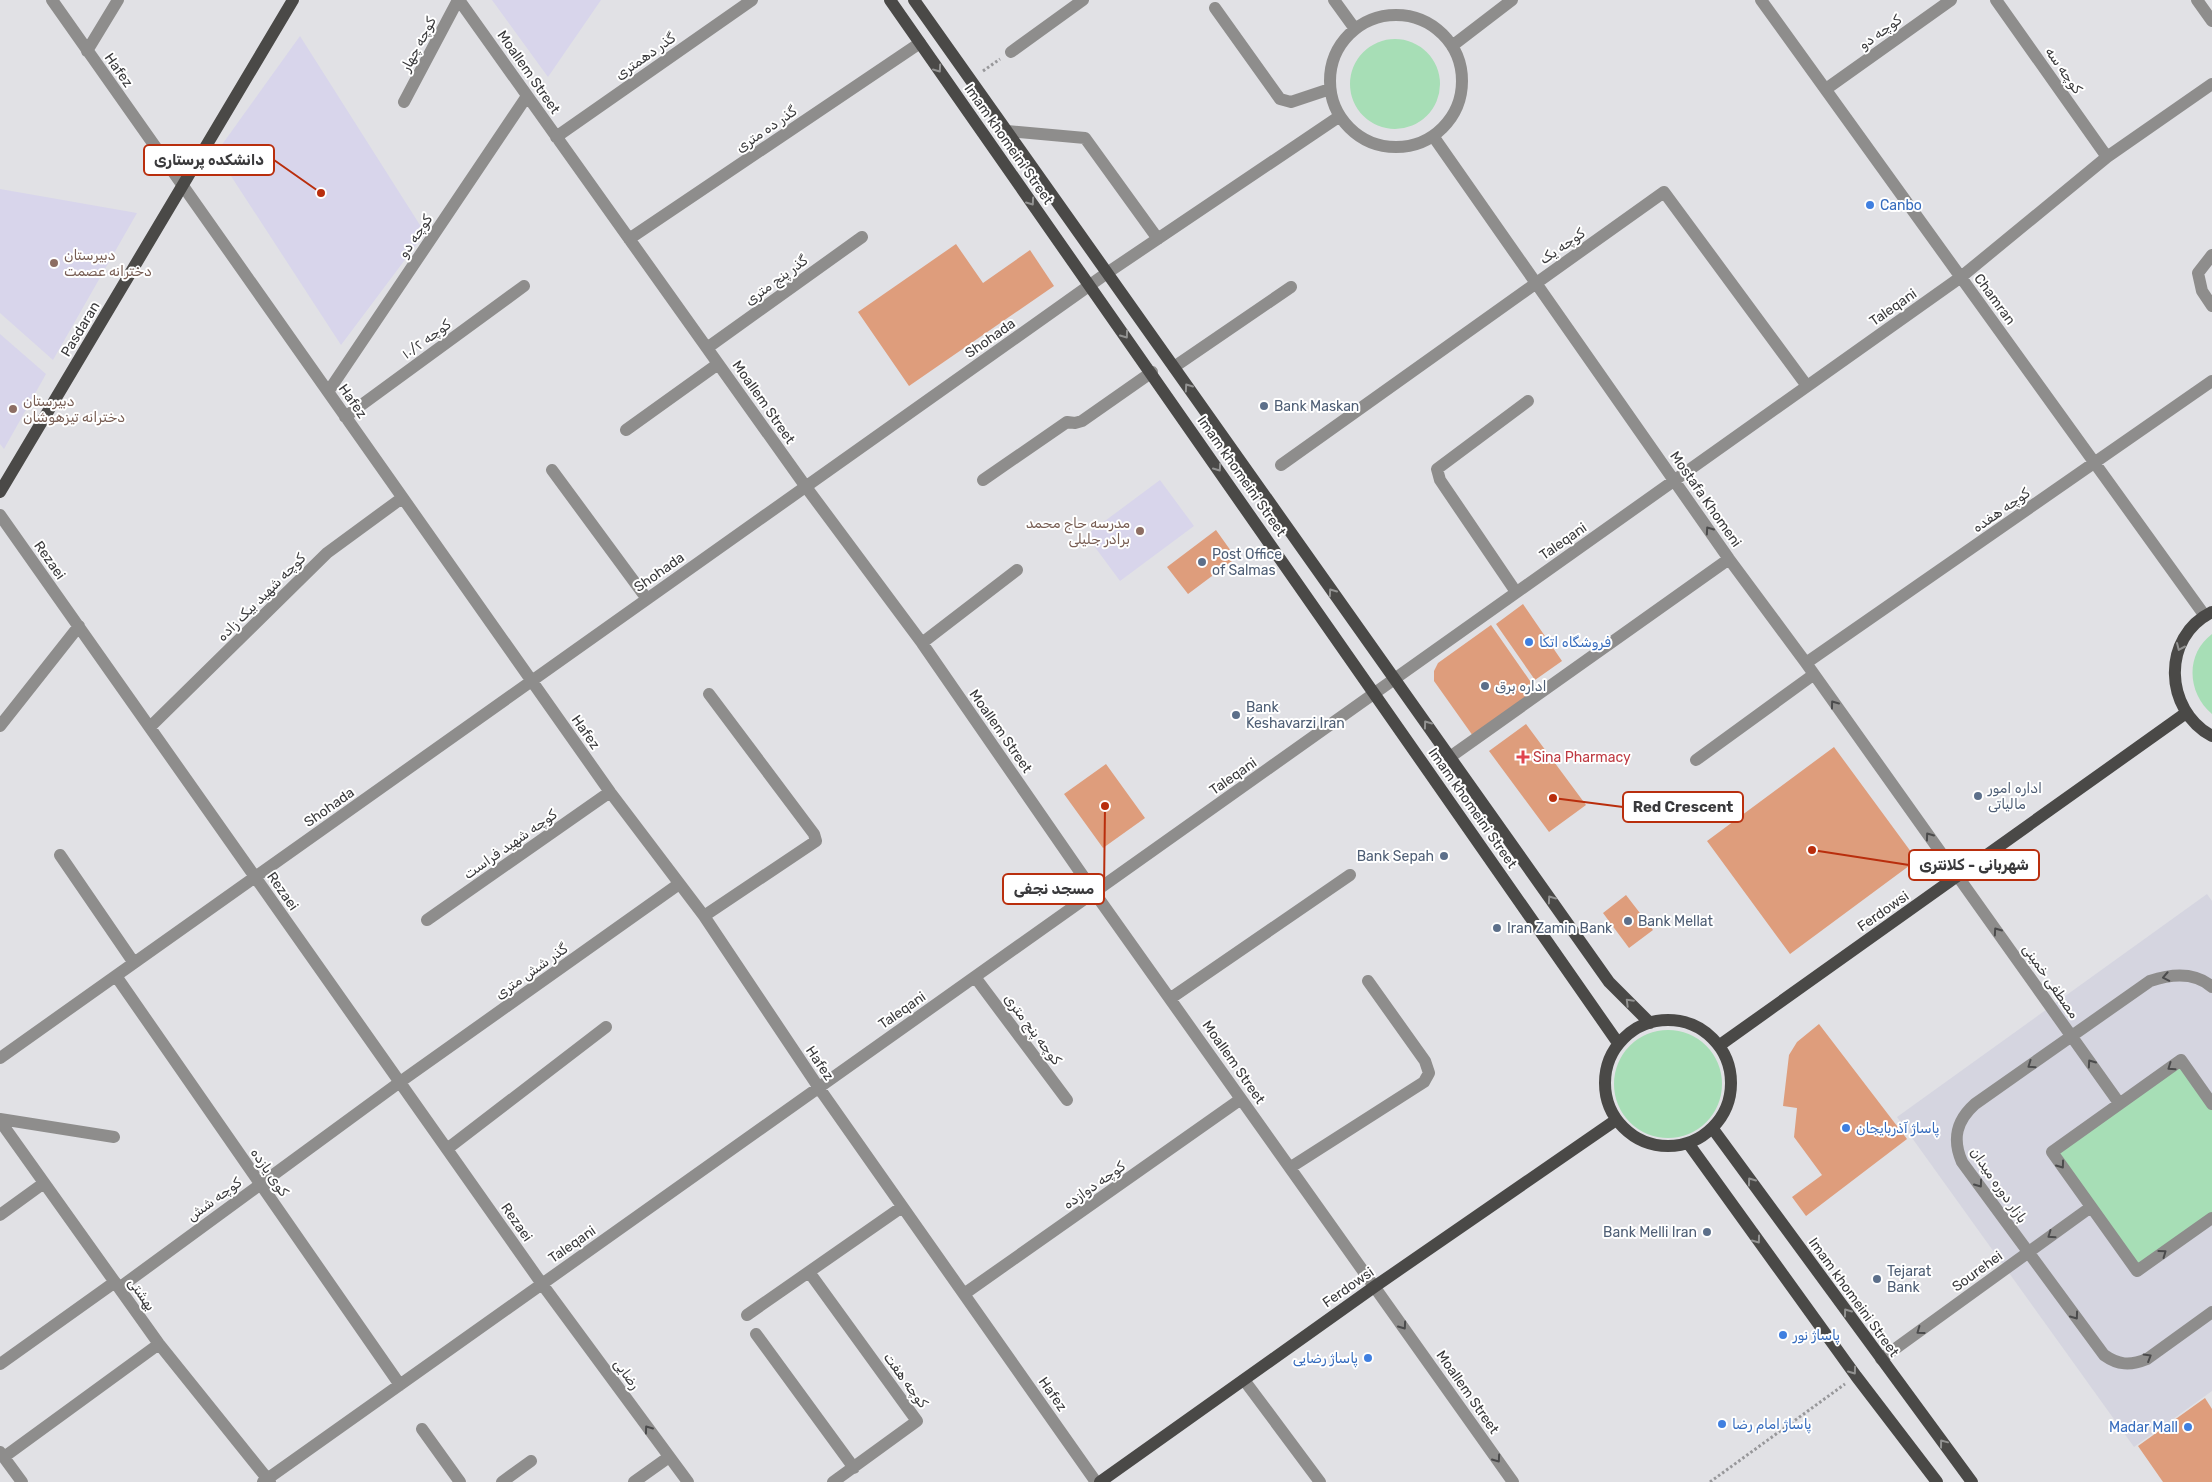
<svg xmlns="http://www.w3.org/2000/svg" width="2212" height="1482" viewBox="0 0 2212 1482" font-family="Rubik,'Noto Naskh Arabic',sans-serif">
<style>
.built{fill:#d5d5e0}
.education{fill:#d8d5eb}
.green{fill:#a7deb6}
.building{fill:#de9d7c}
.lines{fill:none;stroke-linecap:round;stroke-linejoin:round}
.path{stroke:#97979a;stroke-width:3;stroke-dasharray:2.5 2.5;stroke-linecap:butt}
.minor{stroke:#8e8d8c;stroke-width:12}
.major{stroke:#4a4947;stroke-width:12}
.oneway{stroke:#929291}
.oneway2{stroke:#4b4b4c}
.shop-dot{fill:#3f7fe0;stroke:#fff;stroke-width:2}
.education-dot{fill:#8d6e63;stroke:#fff;stroke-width:2}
.service-dot{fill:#5c6f8a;stroke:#fff;stroke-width:2}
.health-dot{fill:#e0444e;stroke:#fff;stroke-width:2}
.labels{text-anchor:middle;stroke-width:4;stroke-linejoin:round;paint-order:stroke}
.street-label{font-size:14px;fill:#3a3a3c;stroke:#fff}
.shop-label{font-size:14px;fill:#366cbe;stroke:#fff;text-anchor:start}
.education-label{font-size:14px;fill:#785e54;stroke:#fff;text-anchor:start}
.service-label{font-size:14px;fill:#4e5e75;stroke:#fff;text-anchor:start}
.health-label{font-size:14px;fill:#be3a42;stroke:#fff;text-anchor:start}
.leader{fill:none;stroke:#b92e0d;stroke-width:2}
.callout-dot{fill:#b92e0d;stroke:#fff;stroke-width:2}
.callout{fill:#fff;stroke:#b92e0d;stroke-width:2}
.callout-label{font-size:15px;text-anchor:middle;font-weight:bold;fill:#3a3a3c}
</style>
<rect width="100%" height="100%" fill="#e1e1e5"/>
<path class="built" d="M2207 894 2212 901V1391L2134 1447 1897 1117Z"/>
<path class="education" d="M492 0H601L548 77Z
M300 36 425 233 341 345 216 153Z
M0 189 137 213 53 360 0 313Z
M0 334 46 374 4 449 0 444Z
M1160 480 1194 526 1120 581 1086 535Z"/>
<path class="green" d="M1350 84a45 45 0 1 1 90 0a45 45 0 1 1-90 0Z
M2212 634V714C2187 693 2185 654 2212 634Z
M1614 1084a54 54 0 1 1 108 0a54 54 0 1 1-108 0Z
M2181 1060 2212 1103V1218L2137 1271 2052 1152Z"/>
<path class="building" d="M956 244 983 283 1030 250 1054 286 909 386 858 312Z
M1216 530 1236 558 1188 594 1167 567Z
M1523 604 1562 661 1535 680 1496 624Z
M1491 625 1537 691 1473 736 1434 681V671L1438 663Z
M1526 724 1586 805 1549 832 1489 751Z
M1834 747 1917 860 1790 954 1707 841Z
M1106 764 1145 818 1103 848 1064 794Z
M1626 895 1653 930 1629 948 1603 913Z
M1819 1024 1907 1139 1806 1216 1792 1197 1822 1175 1794 1137 1797 1108 1783 1106 1789 1055 1797 1042Z
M2205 1398 2212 1409V1482H2163L2138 1446Z"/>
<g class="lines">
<path class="path" d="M983 71 1000 59
M1710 1482 1845 1384"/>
<path class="minor" d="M52 0 610 792 704 916 819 1088 1096 1482
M459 0 806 487 922 643 1094 892 1513 1482
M1334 0 1355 29
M1761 0 2205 616
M1996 0 2107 157
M2197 0 2212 21
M1215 8 1280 99 1291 102 1330 89
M1330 81a66 66 0 1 1 132 0a66 66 0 1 1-132 0Z
M1452 46 1512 0
M87 51 118 0
M1011 52 1083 0
M1826 89 1951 0
M404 102 458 0
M1007 131 1085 138 1158 239
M1433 136 1729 559 1806 663 2119 1103
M556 137 752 0
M629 239 920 43
M2212 255 2198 273 2202 291 2212 306
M707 348 862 237
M1174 367 1291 287
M328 392 527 96
M345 417 524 286
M626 430 718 364
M1281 465 1664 192 1807 386
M552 470 647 599
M983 480 1067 422 1075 423 1082 421 1152 372
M0 515 542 1284 688 1482
M1516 592 1440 480 1437 469 1528 401
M922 643 1017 570
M1806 663 2212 381
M0 726 79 626
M150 727 327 553 402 498
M1450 757 1729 559
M1696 760 1813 675
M60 855 134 963
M704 916 816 841 814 834 709 694
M427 920 610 792
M116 976 400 1385
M975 977 1067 1100
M2212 987C2194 971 2171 974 2150 981L1975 1104C1956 1121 1952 1139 1962 1162L2104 1355C2118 1365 2130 1366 2147 1359L2212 1312
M1171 998 1350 875
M0 1058 1107 273 1340 116
M2212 1104 2181 1060 2052 1152 2137 1271 2212 1218
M0 1119 114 1137
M0 1121 159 1344 270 1482
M447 1149 606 1027
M1291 1167 1424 1082 1429 1073 1425 1061 1368 981
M0 1215 44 1183
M809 1272 917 1421 833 1482
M119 1288 400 1082 679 884
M964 1294 1241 1099
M747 1315 902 1207
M756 1334 854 1468
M1881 1359 2091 1207
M0 1364 115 1282
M1244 1380 1320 1482
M422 1429 460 1482
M0 1452 22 1482
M4 1457 159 1344
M263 1482 1961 277 2107 157 2212 84
M502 1482 531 1461
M634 1482 669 1457"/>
<path class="major" d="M890 0 1618 1043
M914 0 1609 982 1650 1023
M0 492 293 0
M2212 612C2161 637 2164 710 2212 736
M1605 1083a63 63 0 1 1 126 0a63 63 0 1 1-126 0Z
M1720 1045 2186 713
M1713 1129 1972 1482
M1688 1143 1856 1376 1937 1482
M1100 1482 1374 1287 1616 1120"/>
</g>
<defs><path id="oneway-chevron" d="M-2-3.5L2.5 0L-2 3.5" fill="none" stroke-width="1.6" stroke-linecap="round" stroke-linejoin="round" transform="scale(1.25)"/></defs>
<g class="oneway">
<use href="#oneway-chevron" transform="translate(938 69) rotate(55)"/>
<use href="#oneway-chevron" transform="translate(1031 202) rotate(55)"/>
<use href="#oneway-chevron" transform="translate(1125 335) rotate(54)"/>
<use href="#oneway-chevron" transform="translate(1188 387) rotate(-125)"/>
<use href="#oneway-chevron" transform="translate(1218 468) rotate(55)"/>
<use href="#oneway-chevron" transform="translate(1332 592) rotate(-125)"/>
<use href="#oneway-chevron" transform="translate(2180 647) rotate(114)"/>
<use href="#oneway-chevron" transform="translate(1427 724) rotate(-126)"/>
<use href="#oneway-chevron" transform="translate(1551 899) rotate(-125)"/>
<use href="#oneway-chevron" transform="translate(1629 1002) rotate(-135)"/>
<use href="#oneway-chevron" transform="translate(1751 1181) rotate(-126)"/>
<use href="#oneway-chevron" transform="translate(1757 1240) rotate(54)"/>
<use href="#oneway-chevron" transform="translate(1847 1312) rotate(-126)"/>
<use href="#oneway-chevron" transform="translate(1853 1371) rotate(54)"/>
<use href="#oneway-chevron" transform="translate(1943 1443) rotate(-127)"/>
</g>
<g class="oneway2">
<use href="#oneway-chevron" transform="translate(1709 530) rotate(-125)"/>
<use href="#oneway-chevron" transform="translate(1834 704) rotate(-126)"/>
<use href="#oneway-chevron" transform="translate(1929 836) rotate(-126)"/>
<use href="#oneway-chevron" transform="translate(1997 931) rotate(-125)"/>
<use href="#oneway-chevron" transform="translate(2166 977) rotate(169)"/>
<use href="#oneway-chevron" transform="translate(2091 1063) rotate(-125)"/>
<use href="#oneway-chevron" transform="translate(2031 1065) rotate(145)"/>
<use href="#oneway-chevron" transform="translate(2171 1067) rotate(145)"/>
<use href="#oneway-chevron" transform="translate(2061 1165) rotate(54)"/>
<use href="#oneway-chevron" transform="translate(1979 1184) rotate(54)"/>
<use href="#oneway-chevron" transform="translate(2051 1235) rotate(145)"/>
<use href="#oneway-chevron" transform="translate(2163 1253) rotate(-36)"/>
<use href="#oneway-chevron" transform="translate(2075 1316) rotate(54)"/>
<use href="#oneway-chevron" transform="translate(1403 1326) rotate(55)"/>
<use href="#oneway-chevron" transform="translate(1920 1331) rotate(144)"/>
<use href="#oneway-chevron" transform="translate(2148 1357) rotate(-31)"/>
<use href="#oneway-chevron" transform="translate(648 1429) rotate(-126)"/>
<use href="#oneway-chevron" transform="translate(1497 1459) rotate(55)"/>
</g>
<g class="shop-dot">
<circle cx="1870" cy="205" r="5"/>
<circle cx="1529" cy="642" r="5"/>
<circle cx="1846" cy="1128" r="5"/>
<circle cx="1783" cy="1335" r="5"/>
<circle cx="1368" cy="1358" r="5"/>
<circle cx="1722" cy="1424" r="5"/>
<circle cx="2188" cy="1427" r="5"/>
</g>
<g class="education-dot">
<circle cx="54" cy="263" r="5"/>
<circle cx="13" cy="409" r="5"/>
<circle cx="1140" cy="531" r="5"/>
</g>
<g class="service-dot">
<circle cx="1264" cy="406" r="5"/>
<circle cx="1202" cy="562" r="5"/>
<circle cx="1485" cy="686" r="5"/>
<circle cx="1236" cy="715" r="5"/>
<circle cx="1978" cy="796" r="5"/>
<circle cx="1444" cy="856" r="5"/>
<circle cx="1628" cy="921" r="5"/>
<circle cx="1497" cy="928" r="5"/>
<circle cx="1707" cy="1232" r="5"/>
<circle cx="1877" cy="1279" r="5"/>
</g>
<path class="health-dot" d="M1520.5 749.5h5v5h5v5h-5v5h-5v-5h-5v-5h5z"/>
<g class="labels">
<g class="street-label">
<text transform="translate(1880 32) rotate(-36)" y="5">کوچه دو</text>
<text transform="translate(418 44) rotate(-62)" y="5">کوچه چهار</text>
<text transform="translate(645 56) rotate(-35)" y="5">گذر دهمتری</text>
<text transform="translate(119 70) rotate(55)" y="5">Hafez</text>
<text transform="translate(2064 70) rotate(55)" y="5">کوچه سه</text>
<text transform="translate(529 72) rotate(55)" y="5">Moallem Street</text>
<text transform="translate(766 129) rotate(-34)" y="5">گذر ده متری</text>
<text transform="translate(1009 144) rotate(55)" y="5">Imam khomeini Street</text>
<text transform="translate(415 236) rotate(-56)" y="5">کوچه دو</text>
<text transform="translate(1562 246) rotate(-35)" y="5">کوچه یک</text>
<text transform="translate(776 280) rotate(-36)" y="5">گذر پنج متری</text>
<text transform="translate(1995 299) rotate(54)" y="5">Chamran</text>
<text transform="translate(1893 307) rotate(-35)" y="5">Taleqani</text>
<text transform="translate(80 329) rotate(-59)" y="5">Pasdaran</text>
<text transform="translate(990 338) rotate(-35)" y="5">Shohada</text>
<text transform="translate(426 339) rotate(-36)" y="5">کوچه ۱۰/۲</text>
<text transform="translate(353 401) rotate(55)" y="5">Hafez</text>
<text transform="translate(764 402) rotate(55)" y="5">Moallem Street</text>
<text transform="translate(1242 476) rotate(55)" y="5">Imam khomeini Street</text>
<text transform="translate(1706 499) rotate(55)" y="5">Mostafa Khomeni</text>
<text transform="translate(2001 510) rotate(-35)" y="5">کوچه هفده</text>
<text transform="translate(1563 541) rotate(-35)" y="5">Taleqani</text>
<text transform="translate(50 560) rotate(55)" y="5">Rezaei</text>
<text transform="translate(659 572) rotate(-35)" y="5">Shohada</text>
<text transform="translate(261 597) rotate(-45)" y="5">کوچه شهید بیک زاده</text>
<text transform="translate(1001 731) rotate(55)" y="5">Moallem Street</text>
<text transform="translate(586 732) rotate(55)" y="5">Hafez</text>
<text transform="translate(1233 776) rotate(-35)" y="5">Taleqani</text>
<text transform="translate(329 807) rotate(-35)" y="5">Shohada</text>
<text transform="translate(1473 808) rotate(55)" y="5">Imam khomeini Street</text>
<text transform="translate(510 844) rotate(-35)" y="5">کوچه شهید فراست</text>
<text transform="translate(283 891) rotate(55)" y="5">Rezaei</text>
<text transform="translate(1883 911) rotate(-35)" y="5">Ferdowsi</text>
<text transform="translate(531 971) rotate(-35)" y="5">گذر شش متری</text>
<text transform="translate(2051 981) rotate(55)" y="5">مصطفی خمینی</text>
<text transform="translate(902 1010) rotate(-35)" y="5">Taleqani</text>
<text transform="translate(1033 1029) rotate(53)" y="5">کوچه پنج متری</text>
<text transform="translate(1234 1062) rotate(55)" y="5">Moallem Street</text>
<text transform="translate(820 1063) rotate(56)" y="5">Hafez</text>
<text transform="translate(270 1172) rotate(55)" y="5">کوی یازده</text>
<text transform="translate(1094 1185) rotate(-35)" y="5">کوچه دوازده</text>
<text transform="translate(1999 1185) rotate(55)" y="5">بازار دوره میدان</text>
<text transform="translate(214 1199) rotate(-36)" y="5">کوچه شش</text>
<text transform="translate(517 1222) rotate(55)" y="5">Rezaei</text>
<text transform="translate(572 1244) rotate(-35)" y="5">Taleqani</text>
<text transform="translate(1977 1271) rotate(-36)" y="5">Sourehei</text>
<text transform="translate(1348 1287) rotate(-35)" y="5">Ferdowsi</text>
<text transform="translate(142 1294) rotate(55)" y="5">بهشتی</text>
<text transform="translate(1854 1297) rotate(54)" y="5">Imam khomeini Street</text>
<text transform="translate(627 1374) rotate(54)" y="5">رضایی</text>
<text transform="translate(906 1380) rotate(54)" y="5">کوچه هفت</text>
<text transform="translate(1468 1392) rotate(55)" y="5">Moallem Street</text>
<text transform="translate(1053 1394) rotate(55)" y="5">Hafez</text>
</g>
<g class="shop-label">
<text x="1880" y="210">Canbo</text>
<text x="1539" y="647">فروشگاه اتکا</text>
<text x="1856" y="1133">پاساژ آذربایجان</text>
<text x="1793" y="1340">پاساژ نور</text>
<text x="1358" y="1363" text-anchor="end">پاساژ رضایی</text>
<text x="1732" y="1429">پاساژ امام رضا</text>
<text x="2178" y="1432" text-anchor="end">Madar Mall</text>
</g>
<g class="education-label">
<text x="64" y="260">دبیرستان<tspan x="64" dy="16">دخترانه عصمت</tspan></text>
<text x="23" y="406">دبیرستان<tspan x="23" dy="16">دخترانه تیزهوشان</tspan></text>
<text x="1130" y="528" text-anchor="end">مدرسه حاج محمد<tspan x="1130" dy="16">برادر جلیلی</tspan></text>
</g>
<g class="service-label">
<text x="1274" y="411">Bank Maskan</text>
<text x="1212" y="559">Post Office<tspan x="1212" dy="16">of Salmas</tspan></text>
<text x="1495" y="691">اداره برق</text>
<text x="1246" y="712">Bank<tspan x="1246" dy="16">Keshavarzi Iran</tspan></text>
<text x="1988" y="793">اداره امور<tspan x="1988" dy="16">مالیاتی</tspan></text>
<text x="1434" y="861" text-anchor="end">Bank Sepah</text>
<text x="1638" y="926">Bank Mellat</text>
<text x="1507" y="933">Iran Zamin Bank</text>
<text x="1697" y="1237" text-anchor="end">Bank Melli Iran</text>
<text x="1887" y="1276">Tejarat<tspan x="1887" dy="16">Bank</tspan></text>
</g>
<g class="health-label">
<text x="1533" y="762">Sina Pharmacy</text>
</g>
</g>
<path class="leader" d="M321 193L274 160M1553 798L1623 807M1812 850L1909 865M1105 806L1104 889"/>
<g class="callout-dot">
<circle cx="321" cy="193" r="5"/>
<circle cx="1553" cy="798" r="5"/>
<circle cx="1812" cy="850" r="5"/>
<circle cx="1105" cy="806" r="5"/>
</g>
<g class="callout">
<rect x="144" y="145" width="130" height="30" rx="5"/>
<rect x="1623" y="792" width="120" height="30" rx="5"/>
<rect x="1909" y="850" width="130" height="30" rx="5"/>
<rect x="1003" y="874" width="101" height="30" rx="5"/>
</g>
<g class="callout-label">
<text x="209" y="165">دانشکده پرستاری</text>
<text x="1683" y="812">Red Crescent</text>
<text x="1974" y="870">شهربانی - کلانتری</text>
<text x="1054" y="894">مسجد نجفی</text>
</g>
</svg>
